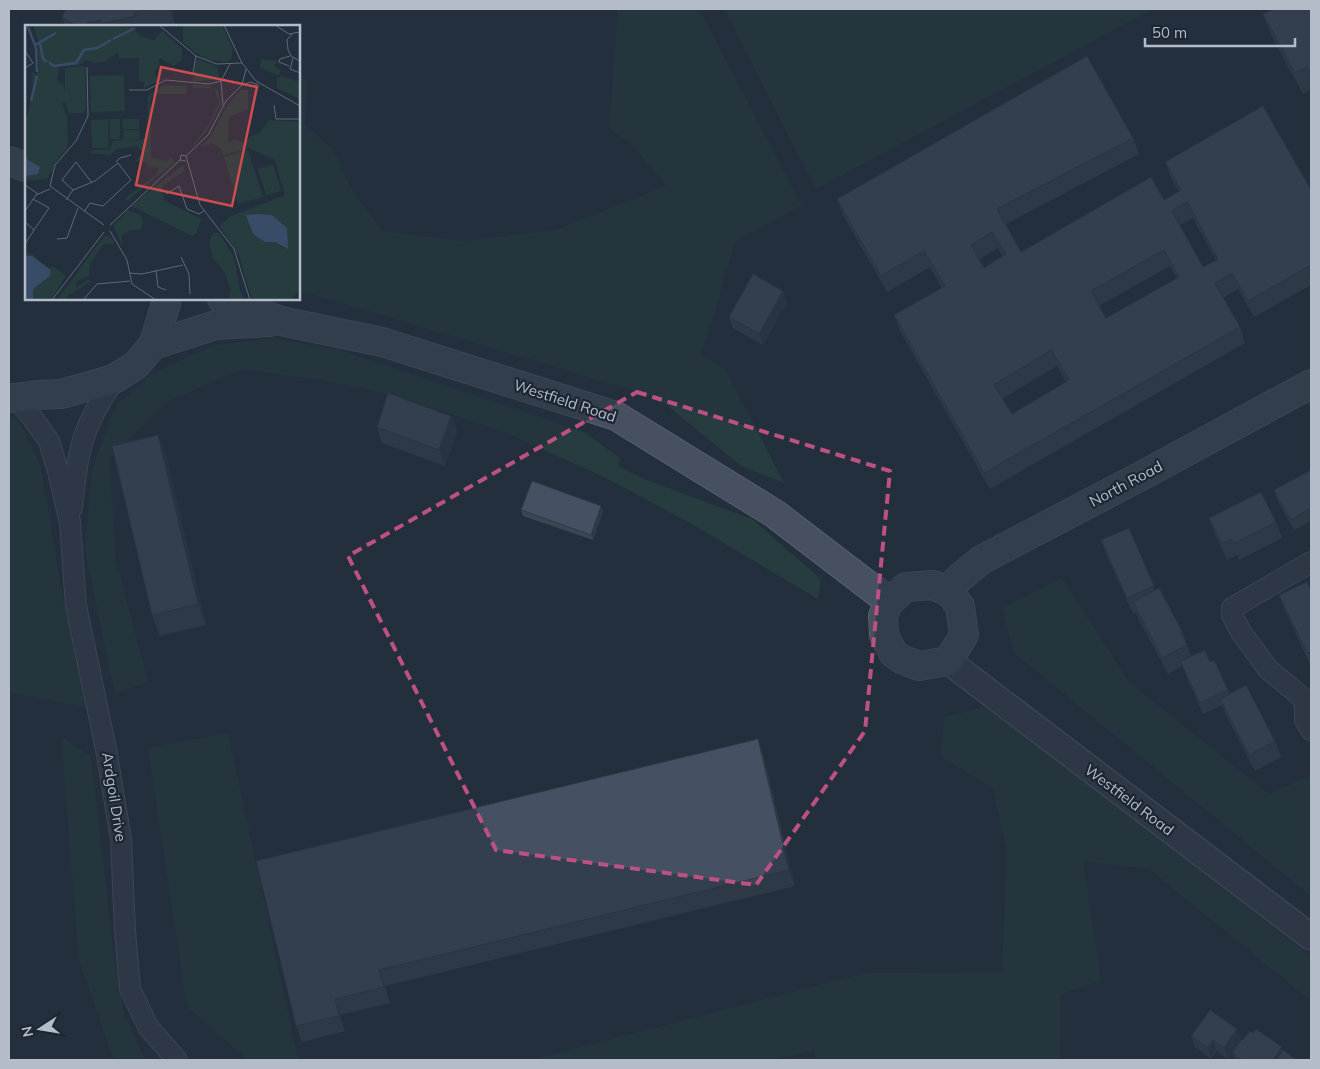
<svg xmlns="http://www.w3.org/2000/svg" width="1320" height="1069" viewBox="0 0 1320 1069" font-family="Mulish,sans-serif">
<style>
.green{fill:#263c3f}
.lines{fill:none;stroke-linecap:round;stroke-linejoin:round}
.minor-casing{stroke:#565f6c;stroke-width:22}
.tertiary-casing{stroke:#565f6c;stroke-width:28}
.secondary-casing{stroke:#565f6c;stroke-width:30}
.minor{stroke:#38414e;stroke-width:20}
.tertiary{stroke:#38414e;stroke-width:25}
.secondary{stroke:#465061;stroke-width:28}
.wall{fill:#3b4654;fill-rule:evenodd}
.shaded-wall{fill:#303945}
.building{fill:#455162;stroke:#303945;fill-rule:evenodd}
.marked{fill:none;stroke:#bd5182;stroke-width:4;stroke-dasharray:10 6;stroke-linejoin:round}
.labels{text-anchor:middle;stroke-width:4.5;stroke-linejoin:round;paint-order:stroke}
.street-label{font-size:15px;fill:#b4bcc9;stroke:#1d2633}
.inset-river{fill:none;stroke:#394c67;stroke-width:2.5}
.inset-road{fill:none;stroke:#5e6776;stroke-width:1}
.view{fill:#ce4d50;fill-opacity:0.15;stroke:#ce4d50;stroke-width:2.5}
.inset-edge{fill:none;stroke:#b4bcc9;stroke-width:2.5}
</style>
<rect width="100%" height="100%" fill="#242f3e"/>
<path class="green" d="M618 9H699L802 206 735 241 708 335 700 354 726 370 784 483 741 466 658 398 379 314 299 291V72L307 82 305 125 333 149 350 187 382 231 462 241 556 230 666 186 632 144 609 128Z
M724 9H1153L816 189Z
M273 338 339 350 584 432 620 458 618 466 644 479 752 519 821 579 818 599 690 523 604 477 502 431 391 394 320 380 241 369 167 402 109 458 116 560 148 682 115 694 85 550 92 469 115 406 151 374 212 346Z
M9 416 19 421 31 443 41 468 65 611 89 708 9 692Z
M1062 578 1129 682 1269 794 1311 775V896L1013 652 1002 608Z
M987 706 1311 957V1001L1149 869 1083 861 1101 981 1061 994 1060 1060H816L814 1050 770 1060H532L865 973 1002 972 1007 851 993 788 940 756 945 717Z
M228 733 298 1060H247L187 1006 148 748Z
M61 736 91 757 114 958 125 1016 145 1060H114L79 961Z"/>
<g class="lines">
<defs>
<path id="minor" d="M15 398 31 416 49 441 58 471 70 522 76 606 106 749 121 839 125 931 130 989 149 1028 177 1060
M72 508C75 482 77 455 86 431 93 412 104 396 114 379
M1305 700 1268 669 1241 632 1232 615V608L1311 562
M1305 700V720L1311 730"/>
<path id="tertiary" d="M948 661 1311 937"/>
<path id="secondary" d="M9 161 26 167
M222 299 281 321 382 342 616 416 775 514 890 602
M153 345 216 325 270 322
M9 398H15L37 395 61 394 114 379 136 365 153 345 166 304 165 299
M934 585 950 593 960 606 964 635 948 661 919 666 901 659 893 653 884 635 883 616 888 603 906 587Z
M950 593 956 581 981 560 1143 475 1311 384"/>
</defs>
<use href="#minor" class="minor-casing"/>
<use href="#tertiary" class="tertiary-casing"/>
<use href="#secondary" class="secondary-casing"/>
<use href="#minor" class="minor"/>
<use href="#tertiary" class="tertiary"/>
<use href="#secondary" class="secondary"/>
</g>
<path class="wall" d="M66 9H172L175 25 169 26H65L62 17Z
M1311 9V89L1303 94 1271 35 1263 14Z
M1133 138 1139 154 1006 224 1021 252 1164 200 1179 191 1171 178 1165 162 1311 190V285L1254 317 1238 289 1223 298 1240 327 1245 343 990 489 900 331 894 315 942 288 930 267 887 292 843 215 837 199ZM1193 218 1216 260 1203 267 1180 225ZM998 248 1003 256 984 268 979 259ZM1170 266 1177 278 1106 318 1099 306ZM1057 366 1066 382 1012 414 1002 399Z
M783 291 787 302 763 345 733 328 729 317Z
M451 416 457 432 445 466 382 443 377 427Z
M158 435 166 456 206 625 160 636 152 615Z
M1311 470V521L1294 530 1278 501 1274 490Z
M521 510 603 511 593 540 523 516Z
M1209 518 1276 522 1282 538 1239 560 1237 555 1227 560 1215 534Z
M1129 528 1155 590 1182 631 1191 656 1210 662 1228 690 1230 694 1275 741 1281 757 1255 771 1226 715 1222 705 1203 714 1182 666 1168 674 1138 618 1136 613 1133 614 1107 556 1101 540Z
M1311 590V666L1285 611 1279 595Z
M763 755 795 886 385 986 390 1003 340 1015 345 1031 302 1042 296 1026 256 861Z
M1237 1029 1241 1040 1228 1059 1217 1051 1211 1059 1195 1047 1191 1036Z
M1283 1050 1297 1060H1235L1232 1053Z"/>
<path class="shaded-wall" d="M169 9H172L175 25Z
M783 291 787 302 763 345 759 334Z
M451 416 457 432 445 466 439 450Z
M158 435 166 456 206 625 198 604Z
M601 506 603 511 593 540 591 535Z
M758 739 763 755 795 886 789 870Z
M379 970 385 986 390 1003 384 987Z
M335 999 345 1031 339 1016Z
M1237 1029 1241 1040 1228 1059 1224 1048Z
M1213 1040 1217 1051 1211 1059 1208 1048Z
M1282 1047 1286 1058 1284 1060H1273Z"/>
<path class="building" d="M66 9H149L134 13 135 16 101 24 100 20 87 23 84 26H77L62 17Z
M1273 9H1311V75L1307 67 1295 73 1263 14Z
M1087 56 1133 138 997 209 1021 252 1151 177 1164 200 1181 190 1165 162 1263 106 1311 190V265L1248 301 1232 273 1215 283 1240 327 984 473 894 315 945 286 924 251 881 276 837 199ZM1187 202 1218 259 1203 267 1172 211ZM992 232 1006 254 984 268 971 245ZM1164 250 1179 277 1106 318 1091 291ZM1051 350 1069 380 1012 414 994 385Z
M753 274 783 291 759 334 729 317Z
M388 393 451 416 439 450 377 427Z
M158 435 198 604 152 615 112 446Z
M1311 470V508L1291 520 1274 490Z
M532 481 601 506 591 535 521 510Z
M1261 492 1276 522 1233 544 1231 539 1222 544 1209 518Z
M1129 528 1154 586 1127 598 1101 540Z
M1307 582 1311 590V652L1307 653 1279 595Z
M1159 588 1182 631 1181 632 1187 645 1162 658 1133 602Z
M1205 650 1210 662 1214 660 1228 690 1200 703 1180 661Z
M1246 685 1275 741 1249 755 1220 699Z
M758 739 789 870 379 970 384 987 335 999 339 1016 296 1026 256 861Z
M1210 1010 1237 1029 1224 1048 1213 1040 1208 1048 1191 1036Z
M1256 1029 1282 1047 1273 1060H1242L1232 1053 1242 1039 1243 1040 1250 1031 1253 1033Z
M1283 1050 1297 1060H1276Z"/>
<path d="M0 0H1320V1069H0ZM637 392 890 471 865 731 756 885 496 850 348 556Z" fill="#242f3e" fill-opacity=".55" fill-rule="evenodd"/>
<path class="marked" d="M637 392 890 471 865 731 756 885 496 850 348 556Z"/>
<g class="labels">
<g class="street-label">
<text transform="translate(565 401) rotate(18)" y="5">Westfield Road</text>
<text transform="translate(1126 484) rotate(-28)" y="5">North Road</text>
<text transform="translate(114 797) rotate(81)" y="5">Ardgoil Drive</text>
<text transform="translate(1129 800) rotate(37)" y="5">Westfield Road</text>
</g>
</g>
<g transform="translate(25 25)">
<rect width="275" height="275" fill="#242f3e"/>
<path d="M8 0H105L115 11 129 15 137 6 157 24V35L149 41 134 33V42L129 46 132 53 165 54H138L119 63V57L114 56V33H94L93 27 80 37 69 38 62 35 54 40 34 42 32 57 38 59 40 67V43L60 41 61 83 58 88H43L41 78H37L42 93 43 123 34 132 22 154 0 156V98L8 69 7 47 12 50 14 43 13 17ZM158 0H197L208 24 206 35 202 37 184 35 171 28 158 17ZM172 34 192 41 195 54 167 57ZM237 34 253 36 249 41 256 46 253 51 234 42ZM99 50 100 86 66 87 65 51ZM256 51 275 57V74L252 63V53ZM167 59 181 60 193 65 196 80 182 106 164 125 184 99 194 77 189 63H168ZM138 60 162 61V69H130L126 74V133L142 136 146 132 150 137 102 176 100 173 132 149 134 143 123 142 122 138 111 136 117 127 112 121 92 124 85 130 65 128 67 125H85L88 116 98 115V105H114L115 114 100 115H122L123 71ZM216 65H223V84L204 92 203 118 209 114 220 118 225 111 235 108 244 95 275 97V264L266 275H227L214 231 195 201 204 192 260 170 250 135 224 123 198 130 196 124 187 118 174 123 184 114 203 79ZM225 189 247 190 255 197 262 205 261 224 250 217H239L224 202ZM83 94 84 123H67L66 95ZM85 94H95V114H85ZM97 94H114V104H98ZM223 125 238 172 213 179 199 132ZM248 139 256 166 241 170 233 144ZM158 140 160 146 137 161 140 176 176 194 171 209 167 211 106 181ZM102 185 116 190 118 196 116 204 103 206 97 211V221L89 201ZM188 208H194L209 232 215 266 220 275H204L206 265 199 247 188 233 184 218ZM79 211H85L90 219H79L65 239 64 251 51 257V263L62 255 67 256 42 271 41 275H32ZM0 227 9 230 21 243 29 242 41 251 26 275H0Z" fill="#263c3f" fill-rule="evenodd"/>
<path d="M0 133 15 142 13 149 0 151ZM232 189 247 190 262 203 263 224 250 217H240L228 209 221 190ZM0 231H7L26 245 25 251 8 264V275H0Z" fill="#394c67"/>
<path class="inset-river" d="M3 2 11 23 12 47M88 14 110 3M15 18 18 34 22 37M10 20 31 8M24 37 28 41 51 38 59 25 72 23 86 15M6 76 12 51"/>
<path class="inset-road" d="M134 0 171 31 192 39 217 38 231 56 275 81M199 0 217 38M250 0 264 9 275 7M267 9 262 15 263 25 266 31 275 36M0 26 8 38 0 43M268 33 265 44 275 48M264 41 254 37 255 34 265 31M62 42 63 91 51 116 30 140 25 161 79 200M168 48 171 31M217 60 225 57 234 60M104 65H122L141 55 184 59 196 56M198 80 196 56 205 39M249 80 251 94H275M161 131 175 180 209 224 225 275M161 136 155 135 156 130 161 131 183 110 201 76 217 60 221 44M91 137 95 133 106 130M0 160 13 169M48 165 37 155 51 137 67 158M144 166 141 169 154 161 162 184 174 189 179 186M41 175 48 165 70 156 93 138 106 155 78 181 65 178 59 187M0 186 11 170 25 164M0 197 9 205 24 183 8 174M85 200 155 135M85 206 102 235 107 259 131 275M32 214 42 213 53 183M0 219 9 205M156 232 164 249 165 269M131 245 133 262 141 265M104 248 117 249 158 240M27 275 79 207M58 275 72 259 105 256"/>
<path class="view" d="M136 42 232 62 207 181 111 160Z"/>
<rect width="275" height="275" class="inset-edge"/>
</g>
<rect width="1320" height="1069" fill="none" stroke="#b4bcc9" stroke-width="20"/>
<g transform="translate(40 1029) rotate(258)" stroke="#1d2633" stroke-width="4" paint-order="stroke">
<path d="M0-4L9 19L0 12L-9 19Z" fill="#b4bcc9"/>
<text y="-8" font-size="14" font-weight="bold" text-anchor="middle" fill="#b4bcc9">N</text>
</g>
<path d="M1145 38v8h150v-8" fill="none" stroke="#b4bcc9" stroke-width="2.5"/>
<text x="1152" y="38" font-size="15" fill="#b4bcc9" stroke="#1d2633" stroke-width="4" paint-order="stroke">50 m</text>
</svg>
